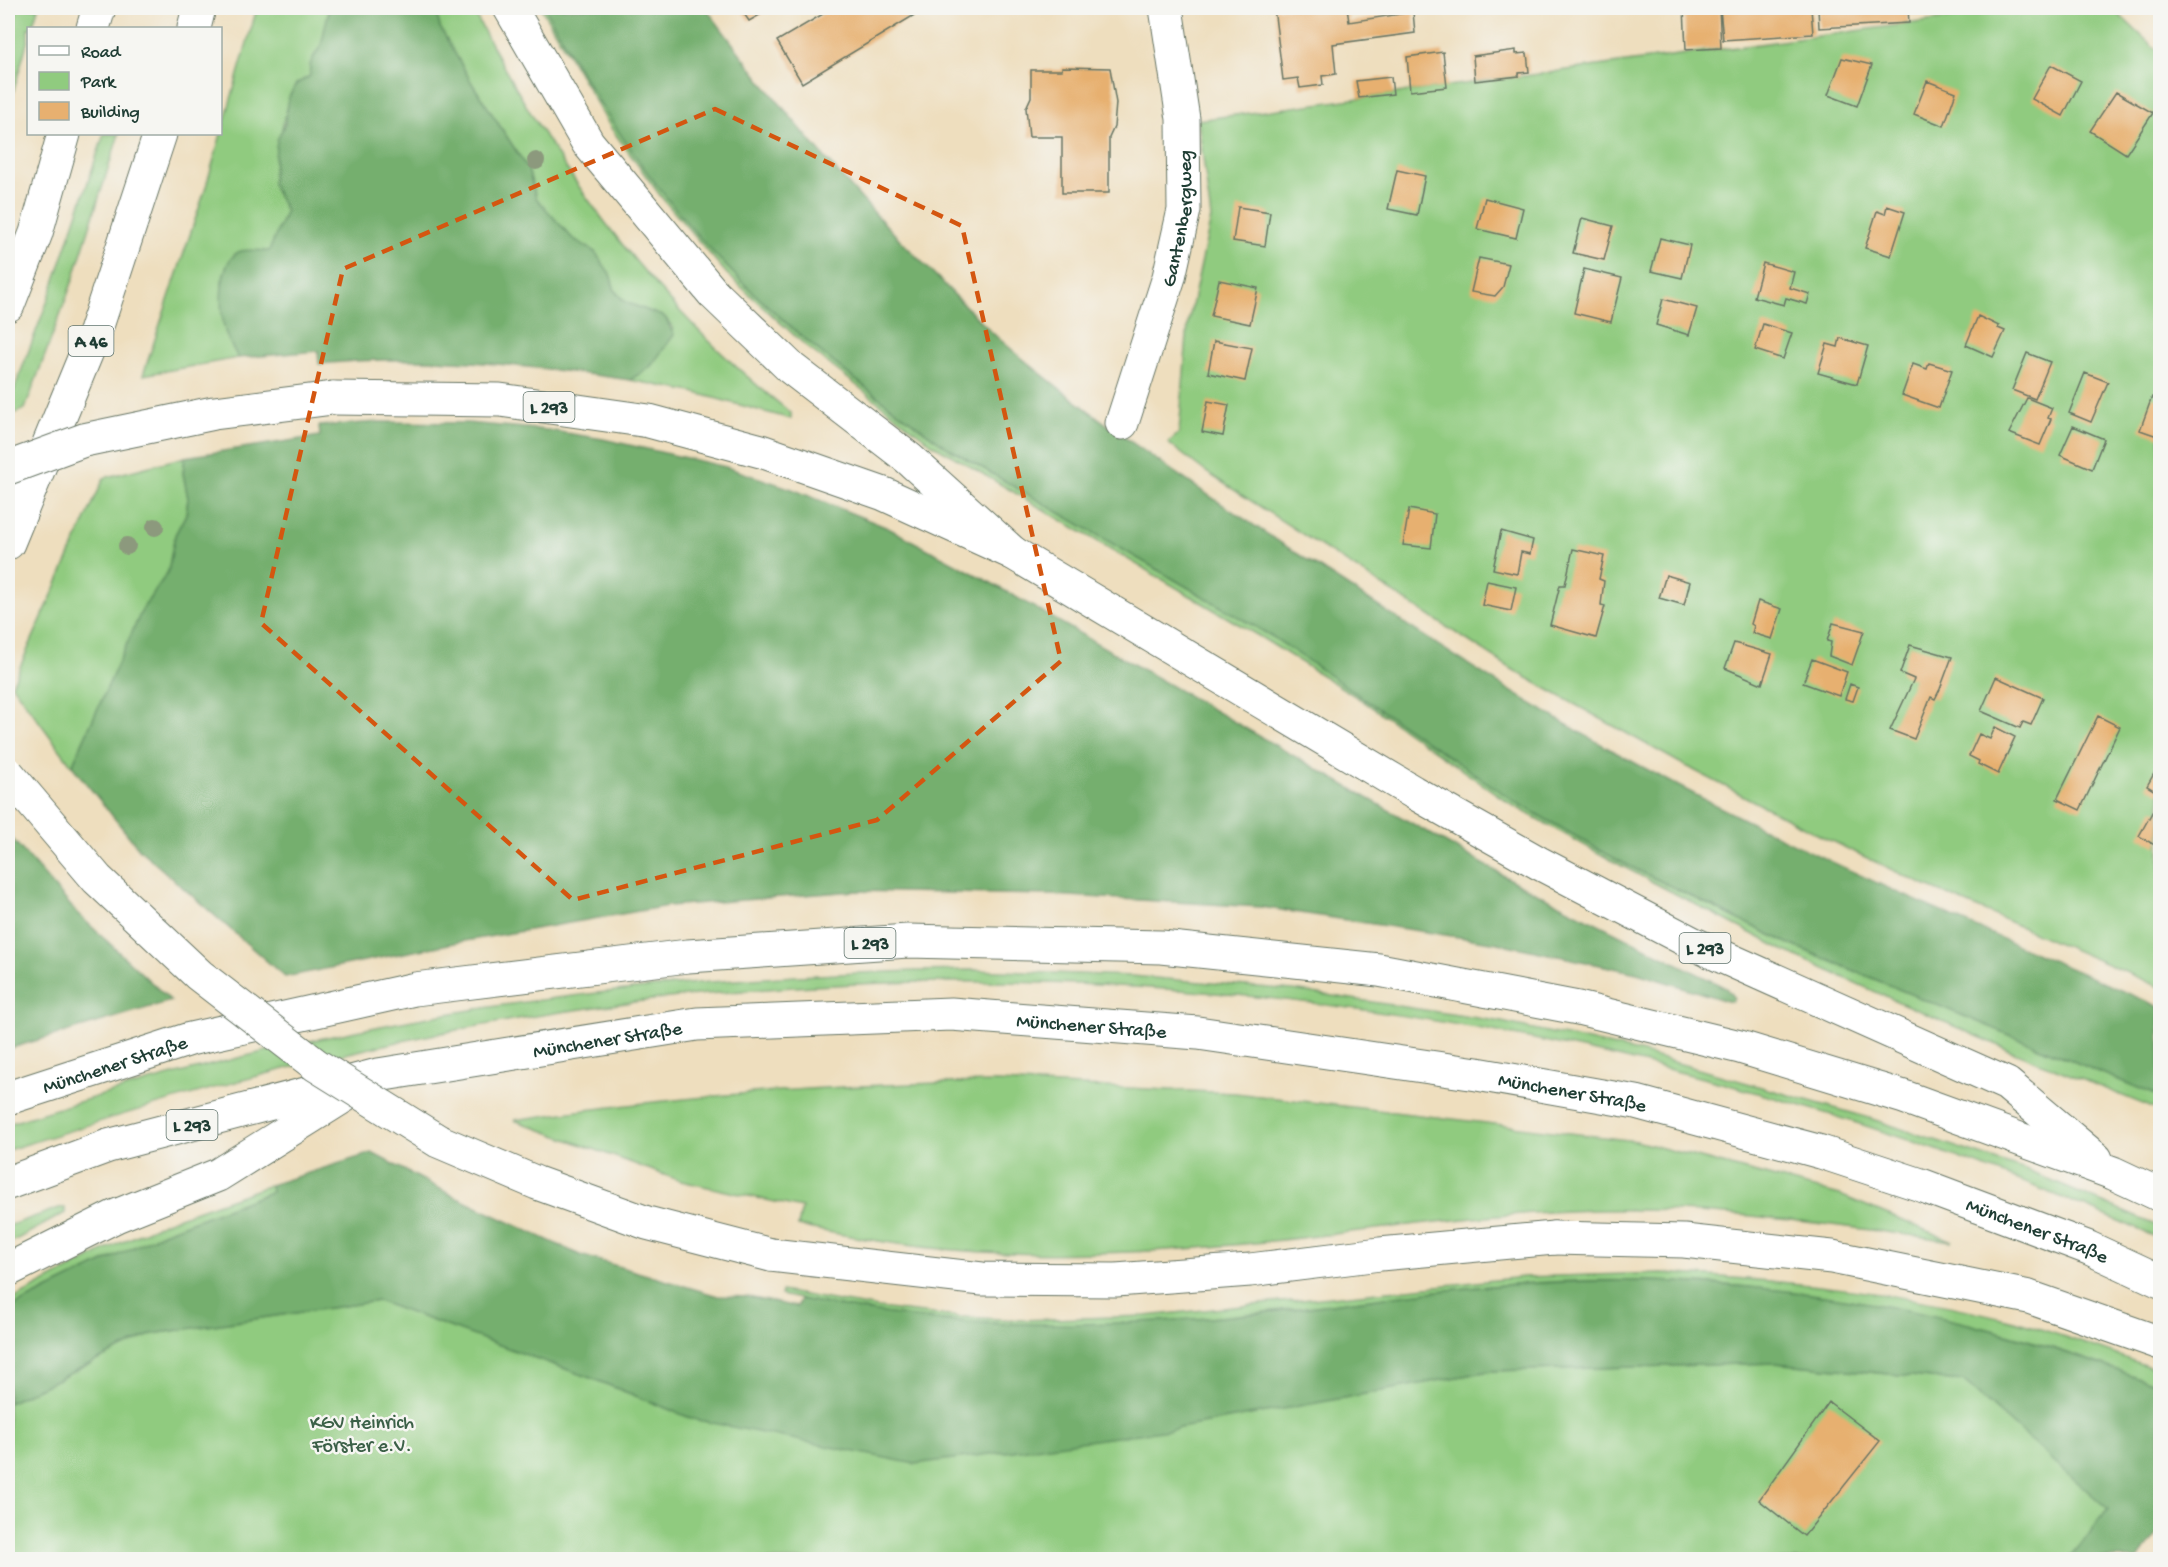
<svg xmlns="http://www.w3.org/2000/svg" width="2168" height="1567" viewBox="0 0 2168 1567" font-family="'Gochi Hand',sans-serif">
<style>
.green{fill:#90cb7f;stroke:#58845a;stroke-width:1.5}
.forest{fill:#74af6e;stroke:#4a7651;stroke-width:1.5}
.building{fill:#e7b070}
.lines{fill:none;stroke-linecap:round;stroke-linejoin:round}
.minor-casing{stroke:#677564;stroke-width:35}
.trunk-casing{stroke:#677564;stroke-width:35}
.motorway-casing{stroke:#677564;stroke-width:35}
.minor{stroke:#fff;stroke-width:33}
.trunk{stroke:#fff;stroke-width:33}
.motorway{stroke:#fff;stroke-width:33}
.trunk-bridge-casing{stroke:#677564;stroke-width:35;stroke-linecap:butt}
.motorway-bridge-casing{stroke:#677564;stroke-width:35;stroke-linecap:butt}
.trunk-bridge{stroke:#fff;stroke-width:33}
.motorway-bridge{stroke:#fff;stroke-width:33}
.tree{fill:#8c997d}
.marked{fill:none;stroke:#d45610;stroke-width:4.5;stroke-dasharray:12 8;stroke-linejoin:round}
.labels{text-anchor:middle;stroke-width:5;stroke-linejoin:round;paint-order:stroke}
.shield{fill:#f6f6f2;stroke:#60746d;stroke-width:1.5}
.shield-label{font-size:18px;font-weight:bold;fill:#1f3d34}
.street-label{font-size:20px;fill:#1f3d34;stroke:#f6f6f2}
.park-label{font-size:20px;fill:#3b6047;stroke:#f6f6f2}
</style>
<rect width="100%" height="100%" fill="#f6f6f2"/>
<filter id="ink" filterUnits="userSpaceOnUse"><feTurbulence type="fractalNoise" baseFrequency=".0167" numOctaves="2"/><feDisplacementMap in="SourceGraphic" scale="12" xChannelSelector="R" yChannelSelector="G"/><feConvolveMatrix kernelMatrix="1 2 1 2 8 2 1 2 1" color-interpolation-filters="sRGB"/></filter>
<filter id="wash" filterUnits="userSpaceOnUse"><feTurbulence type="fractalNoise" baseFrequency=".008" numOctaves="4" result="noise"/><feDisplacementMap in="SourceGraphic" scale="24" xChannelSelector="R" yChannelSelector="G"/><feGaussianBlur stdDeviation="1.35" result="paint"/><feColorMatrix in="noise" values="0 0 0 0 0 0 0 0 0 0 0 0 0 0 0 0 0 1.4 0 .05"/><feComposite in="paint" operator="in"/></filter>
<g filter="url(#wash)">
<rect width="100%" height="100%" fill="#eedebe"/>
<path class="green" d="M17 8H38L32 28H28V39L8 112V50Z
M257 8H330C327 16 324 40 321 45 312 61 312 55 310 76 305 79 298 82 295 87 288 97 270 175 273 186 276 194 282 203 286 211L269 252 222 280C222 312 222 329 238 358L143 375 205 190Z
M435 8H472C550 161 654 306 791 413V419L692 392 630 380 651 366 673 328 665 317 625 302 615 291 610 274 595 252 572 238 536 198 528 169 473 85 440 27Z
M541 8H545C595 102 655 194 730 270 796 337 872 394 948 448L1273 637 1621 862 1787 943 2160 1097V1111L2009 1050 1869 989 1783 950 1622 866 1514 806 1360 699 1262 638 932 444 806 346 727 274 662 198 611 128Z
M2025 8H2112L2160 53V987L1922 884 1823 837 1680 763 1515 671 1206 472 1168 443 1179 433 1188 324 1211 218 1198 120Z
M104 134H119L73 280 25 409 8 416V406L52 289Z
M185 457 183 473 188 498 186 514 175 535 168 572 143 608 72 766 12 685 104 478Z
M974 970 1132 976 1293 990 1497 1021 1639 1052 1866 1117 2025 1170 2160 1227V1239C1623 1000 1015 918 436 1034 291 1063 148 1106 8 1150V1124C160 1075 318 1034 477 1009 641 984 807 972 974 970Z
M996 1082 1235 1093 1636 1141 1840 1195 1952 1241C1836 1225 1722 1208 1604 1210 1468 1212 1334 1238 1198 1248 1113 1254 1027 1257 942 1249 894 1245 846 1236 798 1226L802 1208 681 1181 514 1120C674 1096 834 1084 996 1082Z
M270 1185 271 1192 163 1233 8 1309V1302L105 1250 168 1221Z
M59 1208H65V1213L8 1244V1226Z
M1662 1273C1780 1280 1899 1291 2014 1321 2063 1335 2112 1353 2160 1371V1385C2112 1369 2064 1350 2014 1336 1865 1295 1704 1275 1549 1282 1432 1288 1316 1308 1200 1319 1061 1332 918 1325 781 1295L782 1291 878 1308 959 1317 1020 1320 1146 1316 1524 1277Z
M378 1301 596 1380 693 1419 1168 1430 1490 1371 1775 1363 1963 1381 2109 1509 2070 1560H8V1403L152 1334Z"/>
<path class="forest" d="M330 8H435L440 27 473 85 528 169 536 198 572 238 595 252 610 274 615 291 625 302 665 317 674 335 651 366 630 380C526 365 424 353 319 364L318 351 238 358C235 351 230 345 227 337 219 317 216 260 241 251 248 249 261 251 269 251L286 211 272 184 277 140 285 124 289 97 296 84 310 76C307 56 320 55 322 41 325 29 326 19 330 8Z
M545 8H706C775 102 849 191 933 273 954 294 975 317 997 337 1096 423 1208 496 1318 567 1415 630 1513 696 1615 752 1791 849 1976 928 2160 1007V1097L1787 943 1621 862 1517 803 1273 637 948 448C872 394 796 337 730 270 655 194 595 102 545 8Z
M380 422 467 423 547 430 603 439 726 467 792 489 888 528 986 580 1513 881 1726 988 1734 998 1732 1002 1727 1001 1637 973 1498 943 1261 907 1052 895 855 891 668 906 459 942 285 977 140 850 72 766 143 608 168 572 175 535 186 514 188 498 183 473 185 457 320 436 319 426Z
M8 834 77 913 171 1001 8 1049Z
M372 1153 455 1197 580 1255 718 1296 748 1297 797 1307 800 1299C850 1308 900 1317 951 1321 1031 1327 1112 1324 1193 1319 1252 1316 1312 1306 1371 1299 1447 1289 1523 1282 1599 1281 1734 1279 1887 1299 2016 1337 2065 1351 2112 1369 2160 1385V1530L2138 1559H2070L2108 1509 1963 1381 1775 1363 1490 1371 1168 1430 915 1464 693 1419 596 1380 378 1301 152 1334 8 1403V1309L163 1233 271 1192 270 1185Z"/>
<g id="blocks">
<path class="building" d="M740 8H772L749 21Z
M833 8H926L802 83 777 41Z
M1274 8H1347L1349 22 1413 12 1415 33 1333 44 1336 74 1322 76 1323 85 1300 88 1298 78 1283 80Z
M1684 8H1719L1721 48 1686 50Z
M1720 8H1811L1813 34 1723 40Z
M1818 8H1908L1909 23 1819 28Z
M1516 50V54L1527 53 1529 72 1519 73V76L1475 81 1473 56Z
M1443 52 1447 87 1410 91 1407 57Z
M1842 58 1872 65 1857 106 1828 95Z
M2051 65 2081 81 2063 116 2032 99Z
M1062 67 1110 68 1116 103 1114 127 1109 138V193H1062V137H1029L1026 108 1031 97V70H1062Z
M1391 77 1393 94 1359 98 1356 81Z
M1927 81 1956 92 1944 126 1914 114Z
M2116 92 2153 113 2126 154 2090 131Z
M1397 170 1425 176 1417 215 1388 209Z
M1485 198 1523 208 1516 238 1477 229Z
M1887 206 1905 212 1891 256 1865 248 1877 211 1885 214Z
M1238 207 1270 212 1265 246 1233 241Z
M1582 218 1613 226 1604 260 1573 253Z
M1660 238 1690 245 1682 278 1651 271Z
M1479 258 1509 264 1503 287 1495 296 1471 292Z
M1763 263 1794 272 1790 288 1810 294 1807 304 1786 298 1784 305 1754 297Z
M1584 269 1622 278 1611 322 1574 313Z
M1219 280 1258 288 1250 324 1211 316Z
M1663 299 1697 308 1689 335 1656 325Z
M1978 316 1999 326 1998 328 2005 331 1993 357 1966 345Z
M1763 324 1792 333 1783 359 1755 350Z
M1840 338 1868 346 1857 384 1818 373 1827 344 1838 347Z
M1214 341 1252 348 1245 381 1208 373Z
M2027 353 2050 362 2035 399 2012 390Z
M1929 363 1952 370 1939 408 1902 395 1913 364 1927 369Z
M2085 373 2108 382 2091 422 2069 413Z
M2152 397 2160 400V437L2140 430Z
M2027 398 2052 408 2048 418 2051 419 2040 445 2009 433Z
M1208 401 1229 405 1223 436 1202 432Z
M2073 426 2104 439 2092 469 2060 455Z
M1409 509 1435 514 1431 548 1403 545Z
M1501 531 1533 540 1530 554 1521 552 1517 574 1493 569Z
M1573 549 1604 556 1599 579 1604 581 1601 605 1605 606 1596 638 1550 625 1560 585H1565Z
M1666 575 1690 582 1684 605 1659 598Z
M1487 581 1516 587 1511 611 1482 605Z
M1758 601 1782 609 1772 639 1752 633 1754 626 1751 624Z
M1833 623 1864 631 1852 665 1829 656 1831 642 1827 641Z
M1734 643 1772 654 1762 684 1725 668Z
M1910 645 1952 657 1940 689 1935 699 1931 697 1914 739 1890 730 1914 679 1900 673Z
M1812 659 1847 672 1839 696 1803 683Z
M1996 677 2043 698 2031 725 2023 722 2020 728 1981 711Z
M1850 684 1858 687 1853 701 1845 699Z
M2098 716 2120 727 2080 810 2057 799Z
M1995 727 2015 737 1998 774 1978 764 1979 761 1969 756 1979 734 1990 739Z
M2160 763V794L2147 786Z
M2154 809 2160 812 2158 847 2139 836Z
M1829 1402 1880 1441 1804 1536 1759 1500Z"/>
</g>
</g>
<g filter="url(#ink)">
<use href="#blocks" fill-opacity="0" stroke="#677564" stroke-width="1.5"/>
<g class="lines">
<defs>
<g id="minor">
<path id="s1" d="M1122 423 1169 277 1184 210 1183 119 1166 8"/>
</g>
<g id="trunk">
<path d="M333 398 500 400 649 421 761 451 884 494 1013 553 1413 792 1539 863 1692 943 2007 1084 2096 1159"/>
<path id="s2" d="M8 1098 190 1039 415 989 688 956 908 941 1161 947 1379 970 1578 1008 1740 1047 1904 1097 2113 1173 2160 1195"/>
<path id="s3" d="M8 1183 108 1146 378 1075 697 1024 951 1014 1198 1033 1477 1074 1636 1102 1821 1152 1921 1185 2089 1248 2160 1281"/>
<path d="M1554 1238 1684 1241 1832 1257 2029 1297 2160 1343"/>
<path d="M8 1270 116 1216 218 1175 344 1096"/>
</g>
<path id="motorway" d="M510 8 588 143 713 293 791 368 908 458 1013 553
M93 28 99 8
M194 28 199 8
M8 305 36 233 64 134
M8 543 95 332 160 134
M771 1255 982 1279 1116 1280 1250 1270 1380 1254 1554 1238"/>
</defs>
<use href="#minor" class="minor-casing"/>
<use href="#trunk" class="trunk-casing"/>
<use href="#motorway" class="motorway-casing"/>
<use href="#minor" class="minor"/>
<use href="#trunk" class="trunk"/>
<use href="#motorway" class="motorway"/>
<defs>
<path id="trunk-bridge" d="M8 468 84 440 214 413 333 398"/>
<path id="motorway-bridge" d="M8 774 97 879 199 975 316 1065 438 1141 537 1183 647 1223 771 1255"/>
</defs>
<use href="#trunk-bridge" class="trunk-bridge-casing"/>
<use href="#motorway-bridge" class="motorway-bridge-casing"/>
<use href="#trunk-bridge" class="trunk-bridge"/>
<use href="#motorway-bridge" class="motorway-bridge"/>
</g>
<g class="tree">
<circle cx="536" cy="161" r="9"/>
<circle cx="155" cy="527" r="9"/>
<circle cx="127" cy="546" r="9"/>
</g>
</g>
<path class="marked" d="M715 109 962 226 1061 661 877 820 573 900 261 623 343 269Z"/>
<g class="labels">
<g class="shield">
<rect x="68.5" y="326" width="45" height="30" rx="4.5"/>
<rect x="523.5" y="392" width="51" height="30" rx="4.5"/>
<rect x="844.5" y="928" width="51" height="30" rx="4.5"/>
<rect x="1679.5" y="933" width="51" height="30" rx="4.5"/>
<rect x="166.5" y="1110" width="51" height="30" rx="4.5"/>
</g>
<g class="shield-label">
<text x="91" y="347">A 46</text>
<text x="549" y="413">L 293</text>
<text x="870" y="949">L 293</text>
<text x="1705" y="954">L 293</text>
<text x="192" y="1131">L 293</text>
</g>
<g class="street-label">
<text dy="7" stroke="none"><textPath href="#s1" startOffset="213">Gantenbergweg</textPath></text>
<text dy="7" stroke="none"><textPath href="#s3" startOffset="1104">Münchener Straße</textPath></text>
<text dy="7" stroke="none"><textPath href="#s3" startOffset="618">Münchener Straße</textPath></text>
<text dy="7" stroke="none"><textPath href="#s2" startOffset="112">Münchener Straße</textPath></text>
<text dy="7" stroke="none"><textPath href="#s3" startOffset="1590">Münchener Straße</textPath></text>
<text dy="7" stroke="none"><textPath href="#s3" startOffset="2076">Münchener Straße</textPath></text>
</g>
<g class="park-label">
<text x="362" y="1428">KGV Heinrich<tspan x="362" dy="23">Förster e.V.</tspan></text>
</g>
</g>
<rect width="2168" height="1567" fill="none" stroke="#f6f6f2" stroke-width="30"/>
<rect x="27" y="27" width="195" height="108" fill="#f6f6f2" stroke="#a0aca6" stroke-width="1.5"/>
<rect x="39" y="46" width="30" height="9" fill="#ffffff" stroke="#a0aca6" stroke-width="1.5"/>
<text x="81" y="57" font-size="18" fill="#1f3d34">Road</text>
<rect x="39" y="72" width="30" height="18" fill="#90cb7f" stroke="#a0aca6" stroke-width="1.5"/>
<text x="81" y="87" font-size="18" fill="#1f3d34">Park</text>
<rect x="39" y="102" width="30" height="18" fill="#e7b070" stroke="#a0aca6" stroke-width="1.5"/>
<text x="81" y="117" font-size="18" fill="#1f3d34">Building</text>
</svg>
